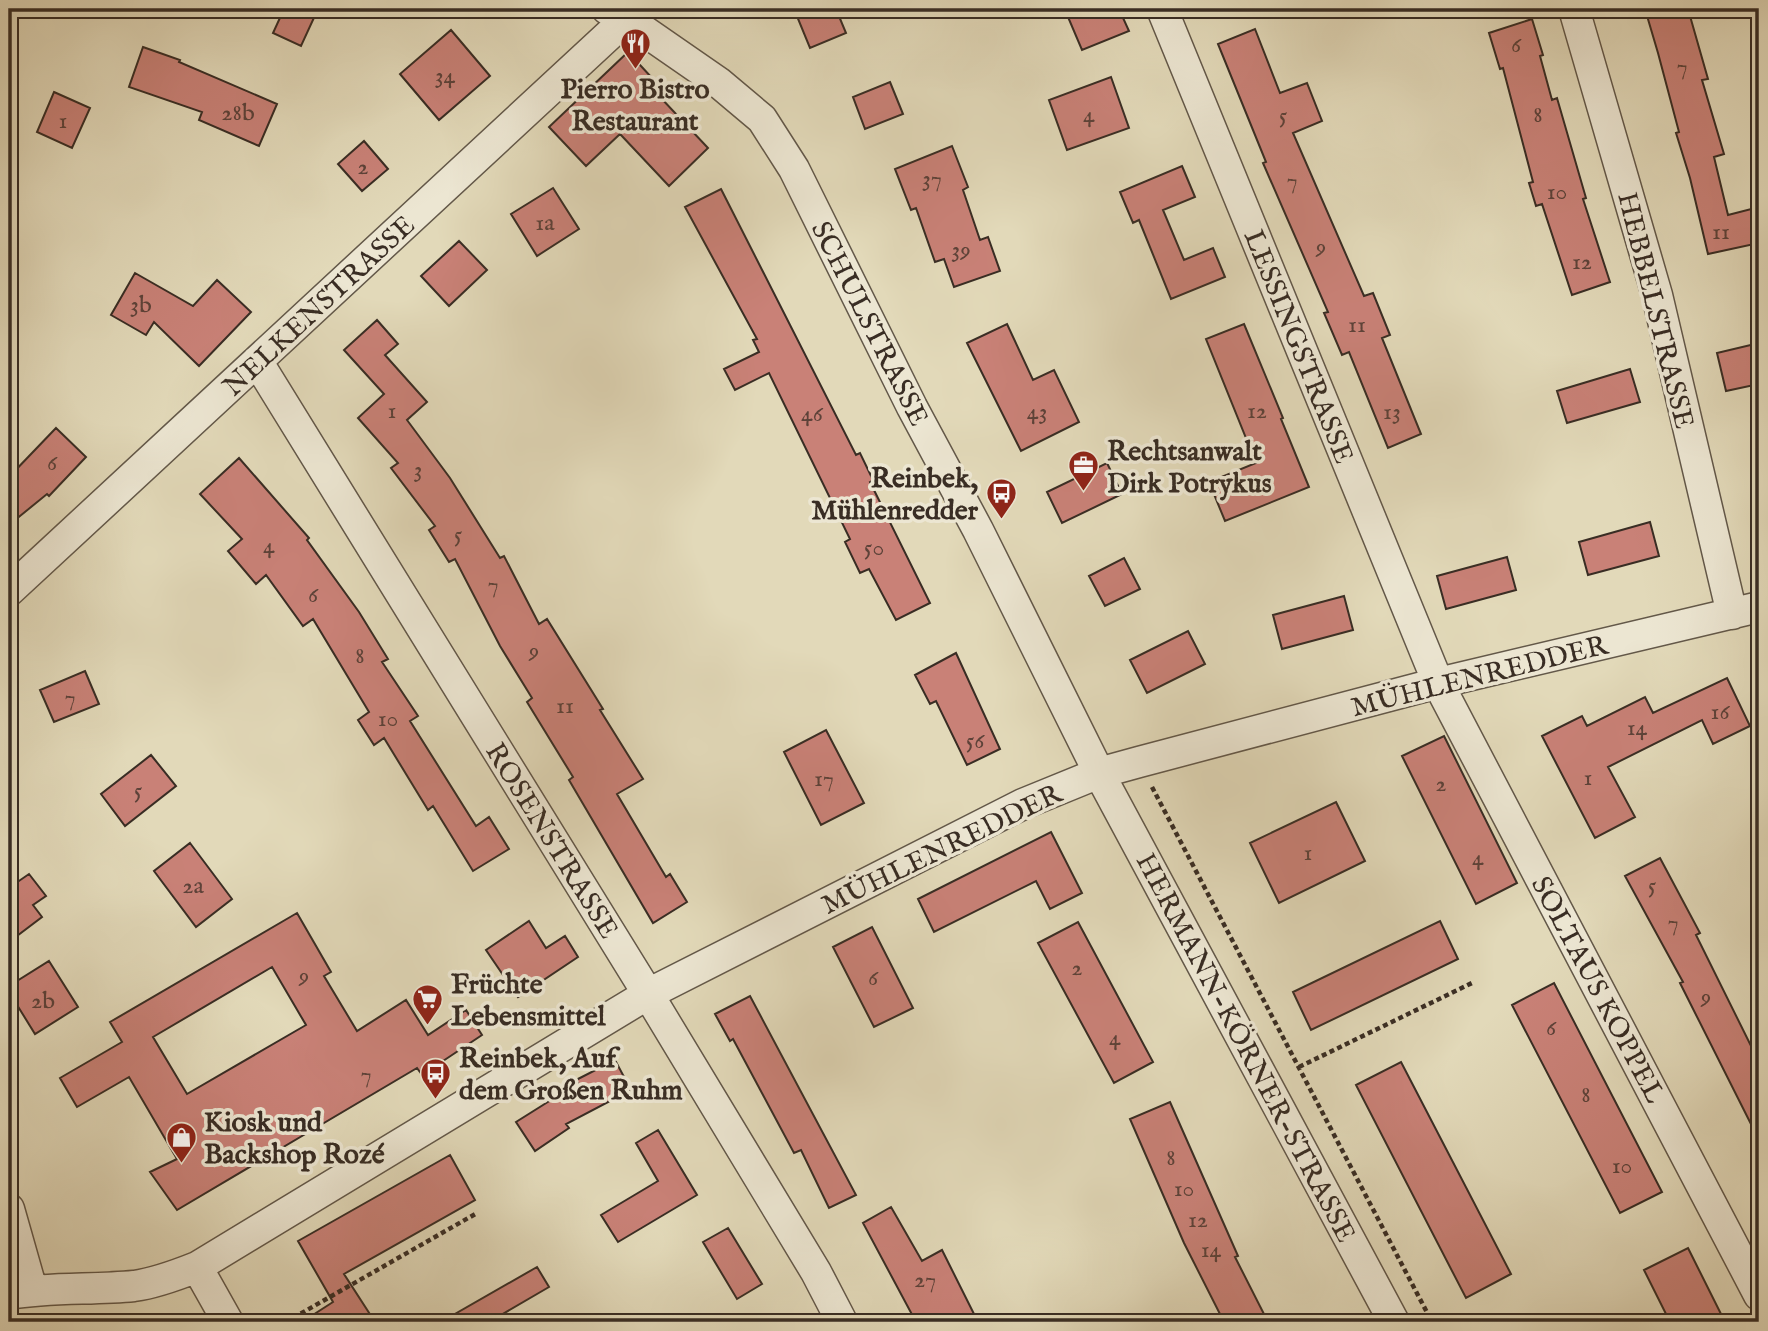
<svg xmlns="http://www.w3.org/2000/svg" width="1768" height="1331" viewBox="0 0 1768 1331" font-family="'IM FELL English',serif">
<style>
.building{fill:#c98177;stroke:#392d24;stroke-width:2;fill-rule:evenodd}
.lines{fill:none;stroke-linecap:round;stroke-linejoin:round}
.street-casing{stroke:#635849;stroke-width:33}
.path{stroke:#392d24;stroke-width:4.5;stroke-dasharray:5 3.5;stroke-linecap:butt}
.street{stroke:#ece6d2;stroke-width:30}
.labels{text-anchor:middle;stroke-width:7;stroke-linejoin:round;paint-order:stroke}
.number-label{font-size:24px;fill:#5d4239}
.poi-label{font-size:28px;font-weight:bold;fill:#392d24;stroke:#ece6d2;text-anchor:start}
.street-label{font-size:28px;fill:#392d24;stroke:#ece6d2}
</style>
<rect width="100%" height="100%" fill="#e2d9b9"/>
<filter id="stains"><feTurbulence type="fractalNoise" baseFrequency=".00286" numOctaves="4"/><feColorMatrix values="0 0 0 0 .2 0 0 0 0 .09 0 0 0 0 .02 0 0 0 .5 -.17"/></filter>
<radialGradient id="worn" r=".72"><stop offset=".6" stop-color="#630" stop-opacity="0"/><stop offset="1" stop-color="#630" stop-opacity=".3"/></radialGradient>
<path class="building" d="M284 9H318L301 46 273 33Z
M794 9H836L846 33 810 48Z
M1088 9H1119L1129 31 1082 50 1068 17Z
M1645 9H1688L1708 79 1702 80 1724 154 1714 157 1728 215 1759 207V243L1708 254 1690 178 1676 133 1679 132 1658 53Z
M1532 19 1543 55 1540 56 1552 100 1557 98 1586 198 1583 199 1610 282 1572 295 1542 204 1536 206 1529 183 1533 182 1503 68 1500 69 1489 33Z
M1255 29 1280 93 1307 83 1322 121 1293 133 1364 296 1373 293 1390 335 1382 338 1421 434 1388 448 1349 352 1342 355 1324 313 1328 312 1263 163 1266 162 1218 44Z
M451 30 490 76 439 120 400 74Z
M143 47 180 60 179 62 277 104 259 146 199 120 202 112 129 87Z
M628 52 665 92 660 97 708 148 669 186 620 134 586 166 549 127Z
M1111 77 1129 128 1067 150 1049 100Z
M890 82 903 114 865 129 853 97Z
M54 92 90 108 72 148 37 132Z
M364 141 388 169 362 191 338 164Z
M952 146 968 187 963 190 980 240 988 237 1000 271 954 287 944 259 935 262 916 208 911 210 895 169Z
M1182 166 1195 197 1163 210 1184 260 1213 248 1225 277 1171 299 1139 220 1133 223 1120 192Z
M553 188 579 229 537 256 511 214Z
M721 189 856 455 860 453 873 480 870 482 930 603 896 620 869 569 860 573 845 542 850 539 769 373 735 390 724 369 759 352 753 340 757 339 685 207Z
M459 241 487 270 449 306 421 276Z
M135 273 193 306 217 280 251 312 199 366 154 322 146 335 111 315Z
M377 320 398 344 385 355 427 402 407 420 450 478 500 558 504 556 539 624 547 619 603 709 600 710 643 779 617 794 666 877 670 874 687 902 653 923 569 780 573 777 527 702 532 698 500 646 455 559 449 562 429 530 435 526 391 468 398 463 358 418 384 394 344 350Z
M1007 324 1033 380 1054 370 1079 422 1021 451 967 343Z
M1244 324 1283 418 1281 419 1309 487 1225 521 1209 482 1256 463 1206 339Z
M1759 343V384L1726 391 1717 353Z
M1630 369 1640 402 1567 423 1557 391Z
M56 428 86 457 49 496 47 494 9 525V477Z
M239 458 309 538 307 540 359 612 388 659 382 662 418 716 410 721 476 826 489 817 509 849 473 871 433 806 428 810 384 738 374 745 358 720 369 712 313 619 303 626 266 575 256 584 228 551 242 539 200 494Z
M1107 463 1122 494 1062 523 1047 492Z
M1650 522 1659 556 1588 575 1579 542Z
M1507 557 1516 590 1446 609 1437 576Z
M1124 558 1140 589 1105 606 1089 576Z
M1344 596 1353 630 1282 649 1273 615Z
M1188 631 1205 664 1147 693 1130 660Z
M956 653 1000 749 967 765 936 701 930 704 915 675Z
M85 671 99 704 54 722 40 690Z
M1727 678 1750 726 1713 744 1702 720 1608 767 1635 817 1595 838 1542 736 1582 716 1587 726 1645 697 1653 713Z
M826 730 864 803 821 825 784 752Z
M1444 736 1517 883 1476 904 1402 756Z
M151 755 176 786 125 826 101 794Z
M1336 802 1365 861 1279 903 1250 843Z
M1051 832 1082 893 1050 909 1036 881 934 932 918 899Z
M190 843 232 899 196 927 154 871Z
M1660 858 1700 933 1696 935 1759 1062V1140L1680 983 1683 982 1625 876Z
M9 874 16 883 29 874 46 896 33 905 42 917 9 942Z
M297 913 331 972 324 976 357 1031 406 1000 428 1035 466 1010 482 1035 422 1075 417 1068 177 1210 150 1172 177 1159 129 1077 77 1107 60 1078 122 1042 110 1022ZM272 967 306 1025 187 1094 153 1037Z
M529 921 546 948 565 936 578 957 518 997 486 950Z
M1440 921 1458 959 1311 1030 1293 992Z
M1078 922 1153 1062 1114 1083 1038 943Z
M872 927 913 1008 874 1027 833 947Z
M49 961 78 1007 35 1034 9 992V986Z
M1554 983 1662 1192 1620 1213 1512 1005Z
M750 996 856 1195 829 1208 801 1150 794 1153 733 1039 730 1041 715 1014Z
M615 1060 631 1090 566 1124 569 1128 535 1151 516 1122 578 1083 576 1080Z
M1401 1062 1511 1274 1466 1298 1356 1085Z
M1170 1102 1238 1256 1235 1257 1268 1322H1224L1184 1243 1130 1119Z
M658 1130 697 1195 618 1242 601 1215 658 1181 636 1143Z
M450 1155 475 1200 344 1274 375 1322H302L333 1302 298 1241Z
M891 1207 922 1261 942 1250 978 1322H916L863 1223Z
M728 1228 762 1284 737 1299 703 1242Z
M1688 1248 1725 1322H1670L1644 1270Z
M537 1267 549 1287 489 1322H441Z"/>
<g class="lines">
<defs>
<path id="street" d="M607 9 627 19 718 82 762 119 794 169 912 407 978 530 1099 773 1394 1322
M1162 9 1438 683 1759 1295
M1574 9 1657 295 1732 614
M257 361 648 994 816 1272 842 1322
M9 591 637 9
M9 1209 32 1290
M197 1267 228 1322
M9 1294C50 1287 92 1290 134 1286 156 1283 177 1275 197 1267L648 994 1023 804 1099 773 1139 762 1438 683 1759 607"/>
</defs>
<use href="#street" class="street-casing"/>
<path class="path" d="M1152 787 1432 1322
M1299 1067 1474 982
M286 1322 477 1213"/>
<use href="#street" class="street"/>
</g>
<defs>
<symbol id="restaurant-pin" viewBox="-11 -11 22 30"><path d="M0 17L-7.5 6A9.5 9.5 0 1 1 7.5 6Z" fill="#8f2418" stroke="#ece6d2"/><path d="M-5-6h1v4h1v-4h1v4h1v-4h1v5L-1.5 .5V6h-2V.5L-5-1ZM5-6V6H3V1.5H1.5Q1.5-4 5-6Z" fill="#fff"/></symbol>
<symbol id="office-pin" viewBox="-11 -11 22 30"><path d="M0 17L-7.5 6A9.5 9.5 0 1 1 7.5 6Z" fill="#8f2418" stroke="#ece6d2"/><path d="M-6-3h4V-5.5h4V-3h4V5H-6ZM-1-4.5V-3h2v-1.5ZM-6 0V1H6V0Z" fill="#fff"/></symbol>
<symbol id="bus-pin" viewBox="-11 -11 22 30"><path d="M0 17L-7.5 6A9.5 9.5 0 1 1 7.5 6Z" fill="#8f2418" stroke="#ece6d2"/><path d="M-5-6H5V4H4V6H2V4H-2V6H-4V4H-5ZM-3.5-4V0h7V-4ZM-3.5 1.2v1.5H-2V1.2ZM2 1.2v1.5H3.5V1.2Z" fill="#fff"/></symbol>
<symbol id="supermarket-pin" viewBox="-11 -11 22 30"><path d="M0 17L-7.5 6A9.5 9.5 0 1 1 7.5 6Z" fill="#8f2418" stroke="#ece6d2"/><path d="M-6-5.5h2.5l.6 2H6L4.5 2H-2.5L-4.4-4H-6ZM-1.5 3.2a1.3 1.3 0 1 0 .1 0ZM3 3.2a1.3 1.3 0 1 0 .1 0Z" fill="#fff"/></symbol>
<symbol id="shop-pin" viewBox="-11 -11 22 30"><path d="M0 17L-7.5 6A9.5 9.5 0 1 1 7.5 6Z" fill="#8f2418" stroke="#ece6d2"/><path d="M-5-2.5h2.3a2.7 3.5 0 0 1 5.4 0H5L5.5 6h-11ZM-1.5-2.5h3a1.5 2.3 0 0 0-3 0Z" fill="#fff"/></symbol>
</defs>
<g fill-rule="evenodd">
<use href="#restaurant-pin" x="618" y="26" width="35" height="47"/>
<use href="#office-pin" x="1066" y="448" width="35" height="47"/>
<use href="#bus-pin" x="984" y="476" width="35" height="47"/>
<use href="#supermarket-pin" x="410" y="982" width="35" height="47"/>
<use href="#bus-pin" x="418" y="1056" width="35" height="47"/>
<use href="#shop-pin" x="164" y="1120" width="35" height="47"/>
</g>
<g class="labels">
<g class="number-label">
<text x="1516" y="52">6</text>
<text x="1682" y="74">7</text>
<text x="445" y="83">34</text>
<text x="238" y="120">28b</text>
<text x="1089" y="122">4</text>
<text x="1538" y="122">8</text>
<text x="1283" y="123">5</text>
<text x="63" y="128">1</text>
<text x="363" y="174">2</text>
<text x="932" y="186">37</text>
<text x="1292" y="188">7</text>
<text x="1557" y="199">10</text>
<text x="545" y="230">1a</text>
<text x="1721" y="239">11</text>
<text x="1321" y="254">9</text>
<text x="961" y="257">39</text>
<text x="1582" y="269">12</text>
<text x="141" y="312">3b</text>
<text x="1357" y="332">11</text>
<text x="392" y="418">1</text>
<text x="1257" y="418">12</text>
<text x="1037" y="419">43</text>
<text x="1392" y="419">13</text>
<text x="812" y="421">46</text>
<text x="52" y="470">6</text>
<text x="418" y="477">3</text>
<text x="458" y="542">5</text>
<text x="269" y="553">4</text>
<text x="874" y="555">50</text>
<text x="493" y="592">7</text>
<text x="313" y="602">6</text>
<text x="534" y="658">9</text>
<text x="360" y="663">8</text>
<text x="70" y="705">7</text>
<text x="565" y="713">11</text>
<text x="1720" y="719">16</text>
<text x="388" y="726">10</text>
<text x="1637" y="735">14</text>
<text x="975" y="748">56</text>
<text x="1588" y="785">1</text>
<text x="824" y="786">17</text>
<text x="1441" y="791">2</text>
<text x="138" y="798">5</text>
<text x="1308" y="860">1</text>
<text x="1478" y="865">4</text>
<text x="193" y="893">2a</text>
<text x="1652" y="893">5</text>
<text x="1673" y="930">7</text>
<text x="1077" y="975">2</text>
<text x="304" y="983">9</text>
<text x="873" y="985">6</text>
<text x="1706" y="1004">9</text>
<text x="43" y="1008">2b</text>
<text x="1551" y="1035">6</text>
<text x="1115" y="1045">4</text>
<text x="366" y="1082">7</text>
<text x="1586" y="1102">8</text>
<text x="1171" y="1165">8</text>
<text x="1622" y="1173">10</text>
<text x="1184" y="1196">10</text>
<text x="1198" y="1227">12</text>
<text x="1211" y="1257">14</text>
<text x="925" y="1287">27</text>
</g>
<g class="poi-label">
<text x="635" y="98" text-anchor="middle">Pierro Bistro<tspan x="635" dy="32">Restaurant</tspan></text>
<text x="1107" y="460">Rechtsanwalt<tspan x="1107" dy="32">Dirk Potrykus</tspan></text>
<text x="978" y="487" text-anchor="end">Reinbek,<tspan x="978" dy="32">Mühlenredder</tspan></text>
<text x="451" y="993">Früchte<tspan x="451" dy="32">Lebensmittel</tspan></text>
<text x="459" y="1067">Reinbek, Auf<tspan x="459" dy="32">dem Großen Ruhm</tspan></text>
<text x="204" y="1131">Kiosk und<tspan x="204" dy="32">Backshop Rozé</tspan></text>
</g>
<g class="street-label">
<text transform="translate(318 305) rotate(-43)" y="10">NELKENSTRASSE</text>
<text transform="translate(1657 310) rotate(76)" y="10">HEBBELSTRASSE</text>
<text transform="translate(871 323) rotate(63)" y="10">SCHULSTRASSE</text>
<text transform="translate(1300 346) rotate(68)" y="10">LESSINGSTRASSE</text>
<text transform="translate(1479 675) rotate(-14)" y="10">MÜHLENREDDER</text>
<text transform="translate(553 840) rotate(58)" y="10">ROSENSTRASSE</text>
<text transform="translate(941 848) rotate(-26)" y="10">MÜHLENREDDER</text>
<text transform="translate(1599 989) rotate(62)" y="10">SOLTAUS KOPPEL</text>
<text transform="translate(1247 1047) rotate(62)" y="10">HERMANN-KÖRNER-STRASSE</text>
</g>
</g>
<rect width="1768" height="1331" fill="none" stroke="#e2d9b9" stroke-width="35"/>
<rect x="10" y="10" width="1747" height="1310" fill="none" stroke="#392d24" stroke-width="3.5"/>
<rect x="18" y="18" width="1733" height="1296" fill="none" stroke="#392d24" stroke-width="2"/>
<rect width="100%" height="100%" filter="url(#stains)"/>
<rect width="100%" height="100%" fill="url(#worn)"/>
</svg>
